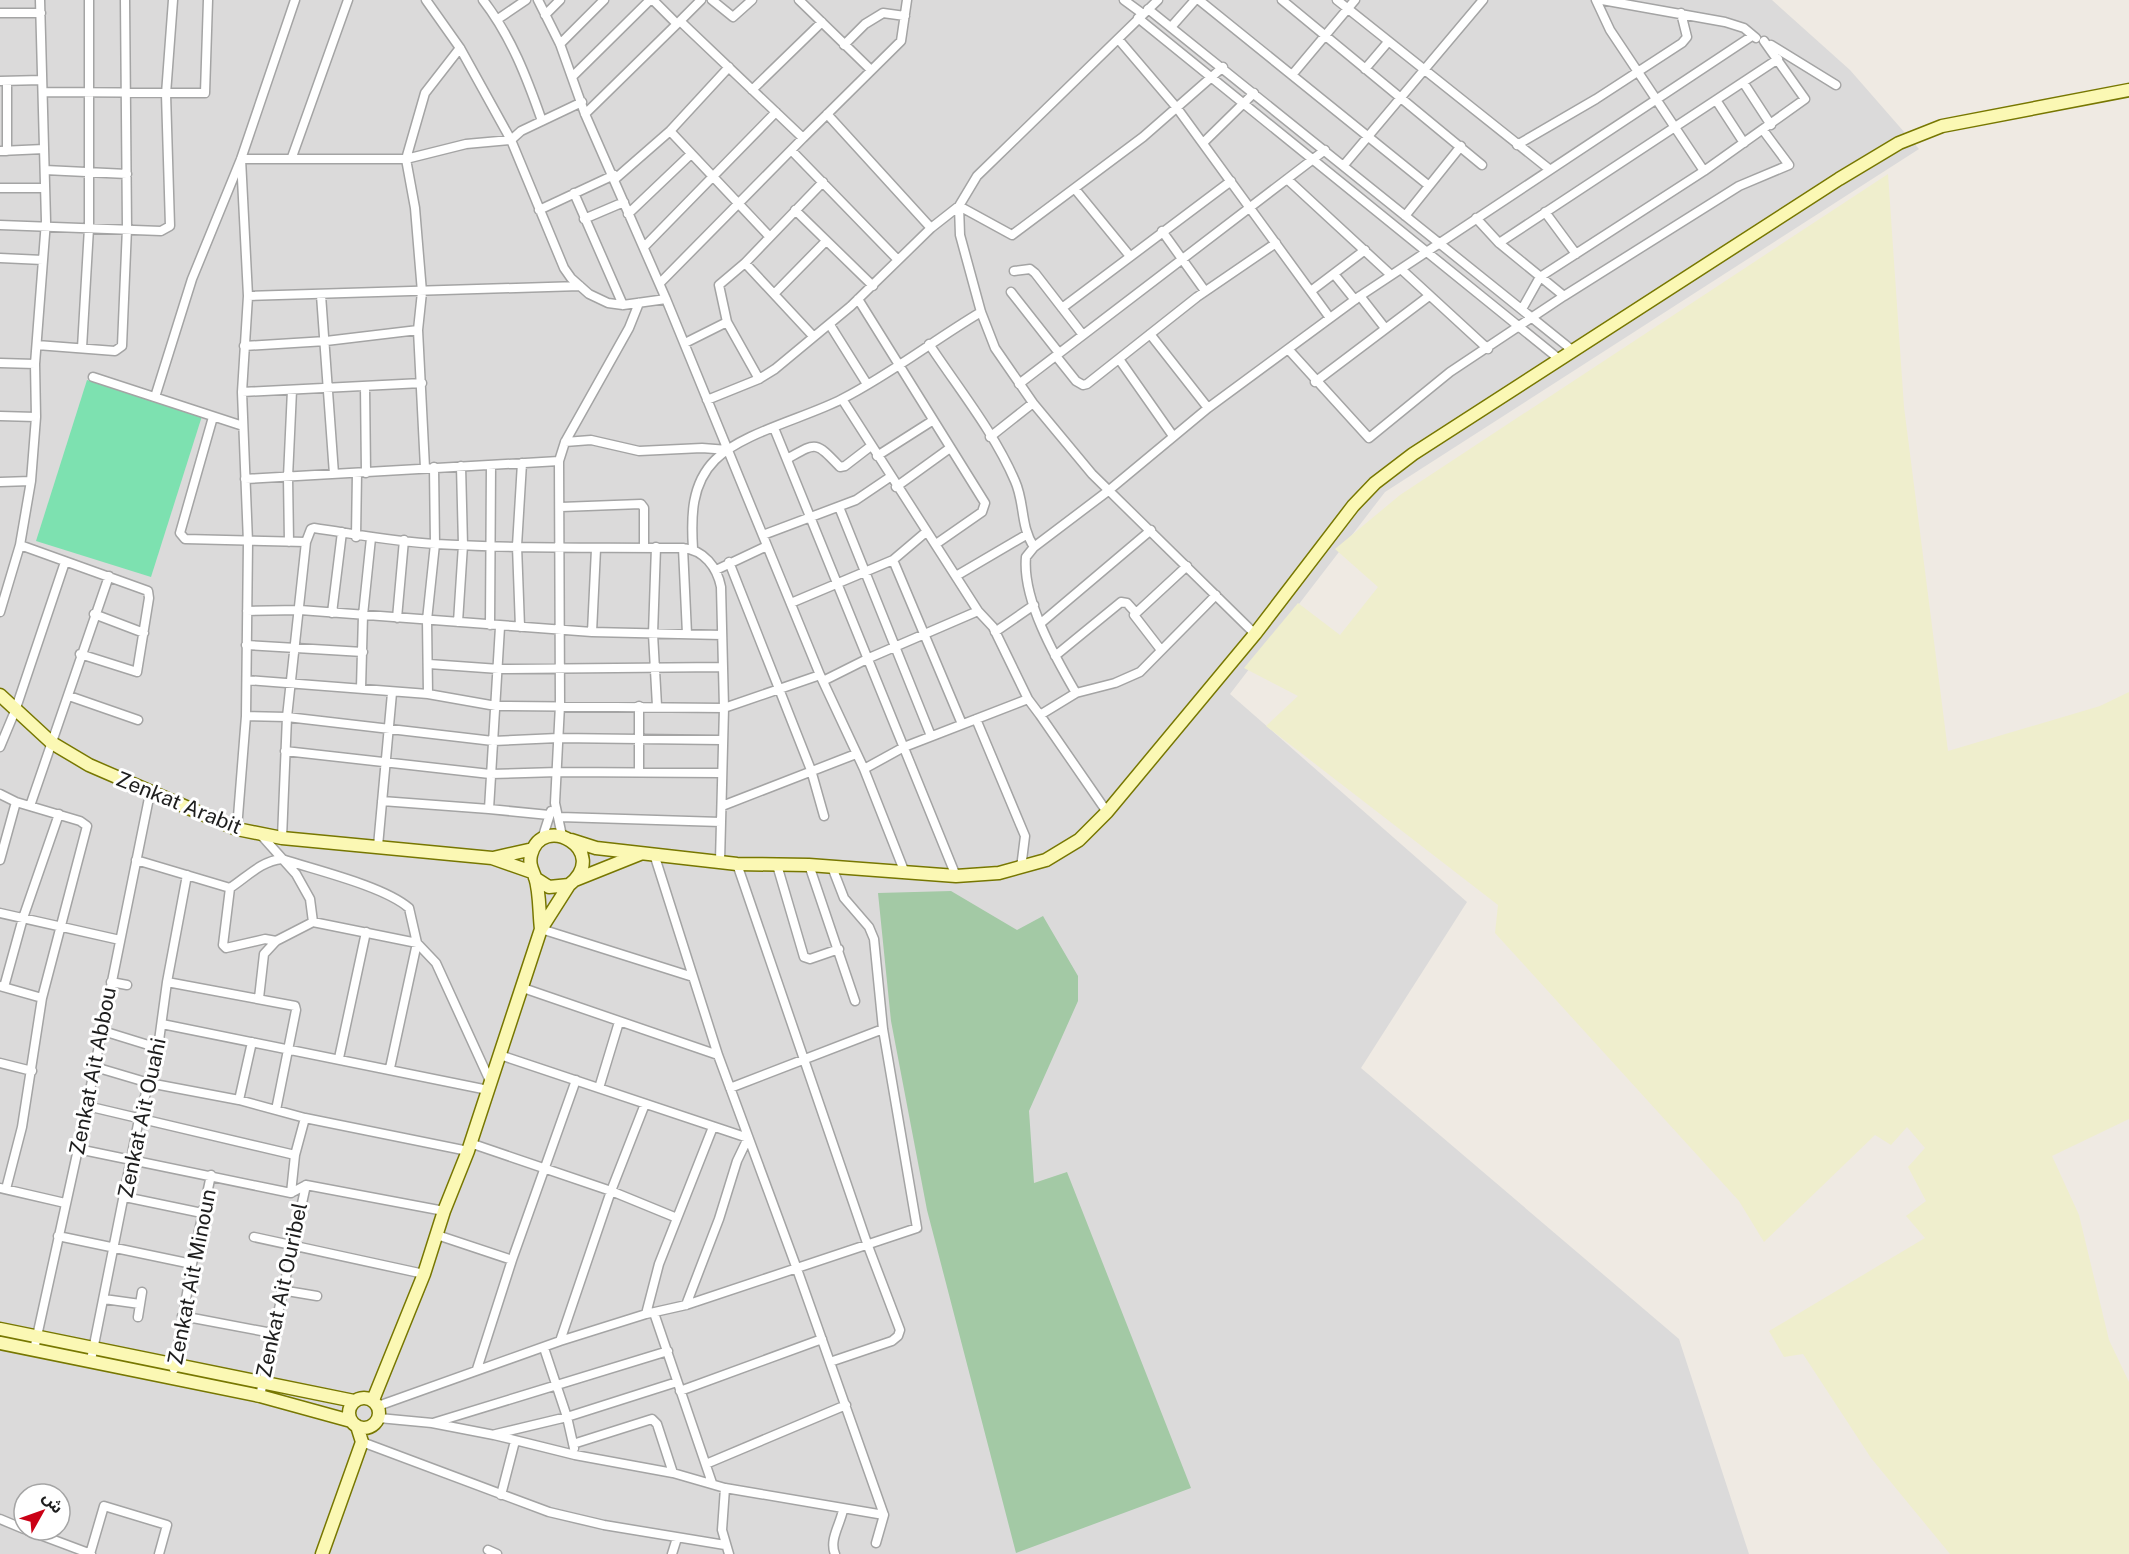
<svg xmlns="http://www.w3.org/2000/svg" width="2129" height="1554" viewBox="0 0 2129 1554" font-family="'Public Sans','Noto Sans Arabic',sans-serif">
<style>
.residential{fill:#dbdada;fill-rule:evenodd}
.farmland{fill:#efeecd}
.cemetery{fill:#a3c9a5}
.pitch{fill:#7de1b0}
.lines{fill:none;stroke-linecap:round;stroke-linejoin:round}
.street-casing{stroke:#a4a4a4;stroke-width:11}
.secondary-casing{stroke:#777701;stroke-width:15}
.street{stroke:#fff;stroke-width:8}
.secondary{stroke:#fbf8b4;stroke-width:12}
.labels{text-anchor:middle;stroke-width:6;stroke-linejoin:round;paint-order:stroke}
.street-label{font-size:21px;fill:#1d1d1d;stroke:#fff}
</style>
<rect width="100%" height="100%" fill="#efeae3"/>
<path class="residential" d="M0 0H1772L1850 70 1919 149 1385 492 1230 694 1467 902 1361 1068 1679 1339 1749 1554H0ZM24 1494H60V1530H24Z"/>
<path class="farmland" d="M1888 174 1904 407 1948 751 2100 706 2129 692V1119L2052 1156 2079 1215 2109 1340 2129 1382V1554H1950L1871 1458 1803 1354 1784 1357 1769 1331 1925 1238 1906 1216 1926 1201 1908 1167 1925 1148 1907 1127 1891 1145 1875 1135 1764 1242 1739 1201 1495 933 1498 905 1266 726 1298 696 1244 668 1298 603 1340 635 1378 587 1335 549 1400 495Z"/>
<path class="cemetery" d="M951 891 1017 930 1043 916 1078 976V1001L1029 1111 1034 1183 1067 1172 1191 1488 1016 1553 927 1210 891 1021 878 893Z"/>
<path class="pitch" d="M87 380 202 416 151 577 36 541Z"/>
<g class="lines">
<defs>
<path id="street" d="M483 0C511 36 527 78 542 121
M538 0 560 44 585 114 666 299 820 675 864 769 905 873
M653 0 677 24
M712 0 733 17 752 0
M799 0 871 70
M1124 0 1143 14
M1158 0 977 176 959 206 960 235 981 312 995 348 1033 403 1092 474 1255 634
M1199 0 1428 185
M1282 0 1482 165
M1337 0 1549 169
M1596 0 1610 30 1704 171
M1602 0 1725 22 1744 28 1756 38
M1148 9 1572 350
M0 13H41
M545 15 560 0
M1138 18 1559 359
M498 19 526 0
M680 21 701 0
M1172 26 1195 0
M1119 40 1177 108 1330 318
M560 44 604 0
M844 45 865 24 883 13 905 16
M1771 45 1836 85
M1365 69 1388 42
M1292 75 1355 0
M573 76 650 0
M0 81 42 80
M7 81V151
M1743 82 1771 125
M752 90 822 22
M43 92 205 93 208 0
M1716 100 1744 143
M582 102 521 131 511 140 564 268 571 278 589 294 608 303 623 305 666 299
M585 114 680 21 803 138 660 283
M827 114 931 228
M670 131 769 236
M803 138 901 41 907 0
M1203 143 1254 93
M1517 145 1596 99 1682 43 1687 37 1681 13
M0 151 44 149
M792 151 898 260
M292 157 348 0
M1344 165 1483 0
M45 170 127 174
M615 179 670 131 729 67
M1287 179 1391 275
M0 188H45
M1075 189 1129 255
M574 193 623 305
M539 210 614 175
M795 210 873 286
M1545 212 1576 254
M628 214 691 154
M1405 216 1461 146
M1476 218 1499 243 1564 296
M584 219 624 202
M0 225 161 231 170 226 166 94 173 0
M1162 231 1205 291
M1499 243 1778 59
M644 247 776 112
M0 258 43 260
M745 263 813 336
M1401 269 1488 349
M1014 271 1030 269 1035 273 1083 335
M1334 274 1355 300
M1311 291 1365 250
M1011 292 1059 353
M774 294 826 241
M321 295 334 474
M248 296 580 286
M1360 296 1385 328
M858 299 985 503 982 512 936 544
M1062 308 1231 181
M1522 309 1540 277 1704 171 1805 99 1764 41
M830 325 867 384
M1150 334 1208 408
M685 343 727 322
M929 344C958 388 994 432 1015 481 1025 503 1020 526 1034 547
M37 345 115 351 122 346 127 228 125 0
M244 346 326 341 418 330
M82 348 89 228V0
M1288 349 1369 438 1450 372 1564 296 1739 186 1789 165 1763 130
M1056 356 1076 381 1083 385 1087 384 1197 297 1276 243
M1119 359 1173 436
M0 363 35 364
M93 377 243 426
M759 379 727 322 719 285 745 263 823 182
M1315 382 1429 296
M1019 384 1325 150
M365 386 366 473
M242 392 422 383
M155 397 192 279 241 159 295 0
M707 400 759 379 775 369 851 306 931 228 959 206 1012 235 1143 137 1223 67
M0 416 36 417
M213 417 180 533 185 539 306 542 311 529 314 528C355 534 395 542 436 544 518 549 601 547 683 548 704 550 717 567 721 587L724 708 720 861
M774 428 956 876
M990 437 1033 403
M565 442 591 440 639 451 702 448 728 450
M877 456 932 421
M787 459C817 442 815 441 840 467L845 466 871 446
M425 468 418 330 422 292 415 208 406 159 466 144 511 140 460 48 426 0
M245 479 559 461
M0 482 31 481
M896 487 950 448
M561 507 641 504 644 508V547
M839 507 931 736
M763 535 856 500 890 477
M356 537 357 473
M289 542 288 477 292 390
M20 545 148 591 149 598 137 672 80 654
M656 547 653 634 657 706
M683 548 687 634
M693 549C691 517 691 484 715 460 741 433 808 417 842 399 891 374 934 340 981 312
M893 560 962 724
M729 562 811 770 824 816
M716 570 767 546
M956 576 1026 535
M1216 595 1140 672 1115 683 1076 693C1055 657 1022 599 1026 557L1034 547 1108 491 1208 408 1360 296 1752 36
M791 603 893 560 926 532
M247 611 300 610 592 632 722 635
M0 612 20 545 31 481 36 417 35 364 46 221 40 0
M332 613 342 532
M94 614 144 633
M397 618 404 540
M458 622 463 545 461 466
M1041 623 1151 530
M490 625 491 465
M520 627 517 546 522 463
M592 632 596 549
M995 632 1034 605
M246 645 363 652
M1161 650 1134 615 1187 566
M1055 656 1121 602 1127 603 1136 613
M429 664 499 669 723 667
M247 680 428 694 496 706 724 708 820 675
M823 681 869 658 978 611 842 399
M361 688 363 615 371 538
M428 694 427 620 435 544 434 467
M69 696 138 720
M1028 699 1040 715 1076 693
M1040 715 1107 812
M246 716 287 717 493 741 558 738 721 740
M976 719 1025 836 1021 868
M0 747 15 711 65 562
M285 751 490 774 558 772 721 773
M864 769 904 747 1028 699 993 627 978 611
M639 771V706
M0 794 16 802 80 821 87 826 42 998 22 1127 6 1189
M382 801 489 809 500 627
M30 806 109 576
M722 806 856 754
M489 809 549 815
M560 817 721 822
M237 829 246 716 248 542 242 392 248 296 241 159H406L425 93 460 48
M261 835 296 874 310 899 313 922
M562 836 555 803 560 705 559 461 565 442 629 328 639 303
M282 838 287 717 306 542
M542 839 551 811
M378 846 392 693
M654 854 718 1055 797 1269 884 1515 876 1543
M0 860 16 802
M136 860 230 888
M737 864 868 1246 900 1330 898 1336 892 1341 830 1362
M777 865 804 957 810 959 839 949
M809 865 855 1001
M0 913 120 940
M541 929 693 977
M276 941 265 939 226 948 223 945 230 888C247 877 261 861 282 859 315 870 384 886 409 908L417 943 390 1068
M111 982 127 985
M167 982 295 1006 296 1010 276 1110
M0 986 42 998
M4 987 23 918 59 814
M523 988 718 1055
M259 998 264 954 276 941 313 922 417 943 436 963 490 1081
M162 1024 488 1090
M103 1031 158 1048
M500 1055 748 1138 737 1161 719 1219 686 1305
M339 1058 366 932
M0 1063 32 1071
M95 1067 149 1083 239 1100 305 1118 468 1151
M599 1088 619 1022
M730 1088 883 1029
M239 1100 252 1042
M87 1106 295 1155
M470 1143 611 1191 677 1218
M78 1149 291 1193 306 1185 444 1211
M0 1188 65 1203
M291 1193 295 1155 305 1118
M125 1197 202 1213
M437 1235 512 1260
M58 1236 192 1264
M254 1237 424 1274
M281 1290 317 1296
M104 1299 140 1304
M654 1313 712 1483
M646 1314 659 1264 713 1127
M182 1316 272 1333
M138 1317 142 1292
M560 1341 611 1191 645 1104
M544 1348 567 1417 574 1448
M34 1350 80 1140 150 793
M91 1360 139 1119 158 1048 167 982 187 875
M174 1369 192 1264 211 1175
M477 1369 512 1260 576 1080
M680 1391 822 1339
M260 1396 306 1185
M378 1406 560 1341 646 1314 686 1305 917 1228 883 1029 874 939 869 927 844 898 832 867
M379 1418 432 1423 494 1435 575 1455 673 1473 725 1488 884 1515
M433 1423 668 1351
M496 1434 567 1417 677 1382
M362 1442 549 1512 604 1525 725 1545
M573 1444 652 1419 657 1424 673 1473
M706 1464 846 1405
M725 1488 722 1530 729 1554
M501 1495 515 1441
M0 1519 24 1529
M27 1530 91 1554
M488 1550 497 1554
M90 1554 104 1506 167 1525 159 1554
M672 1554 677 1538
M835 1554C829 1540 840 1525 843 1510"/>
<path id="secondary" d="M0 695 52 743 89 765 237 829 282 838 492 858 532 872
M571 840 596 848 737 864 809 865 956 876 999 873 1046 860 1079 840 1107 812 1255 634 1353 506 1375 483 1413 454 1839 179 1899 143 1942 126 2129 90
M493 858 533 849
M535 878 549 887 569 885C612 851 542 811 531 855 529 864 532 869 535 877 540 892 539 913 541 929
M575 880 640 854
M0 1329 354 1401
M0 1343 260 1396 351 1421
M349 1413a15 15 0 1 1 30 0a15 15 0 1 1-30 0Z
M373 1400 424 1274 444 1211 468 1151 541 929 569 885
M322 1554 362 1442 357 1426"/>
</defs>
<use href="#street" class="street-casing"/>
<use href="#secondary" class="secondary-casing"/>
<use href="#street" class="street"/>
<use href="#secondary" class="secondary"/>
</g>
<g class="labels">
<g class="street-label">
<text transform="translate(179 803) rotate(22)" y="7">Zenkat Arabit</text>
<text transform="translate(93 1071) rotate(-79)" y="7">Zenkat Ait Abbou</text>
<text transform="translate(142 1118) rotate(-78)" y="7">Zenkat Ait Ouahi</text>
<text transform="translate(192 1277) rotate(-79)" y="7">Zenkat Ait Minoun</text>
<text transform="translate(282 1290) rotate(-78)" y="7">Zenkat Ait Ouribel</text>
</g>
</g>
<g transform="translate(42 1512) rotate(50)"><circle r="28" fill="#ffffff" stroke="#a5a5a5" stroke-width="1.5"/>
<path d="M0-4.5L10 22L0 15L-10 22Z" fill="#ca0015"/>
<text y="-9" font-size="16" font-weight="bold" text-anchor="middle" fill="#1d1d1d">ش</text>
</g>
</svg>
